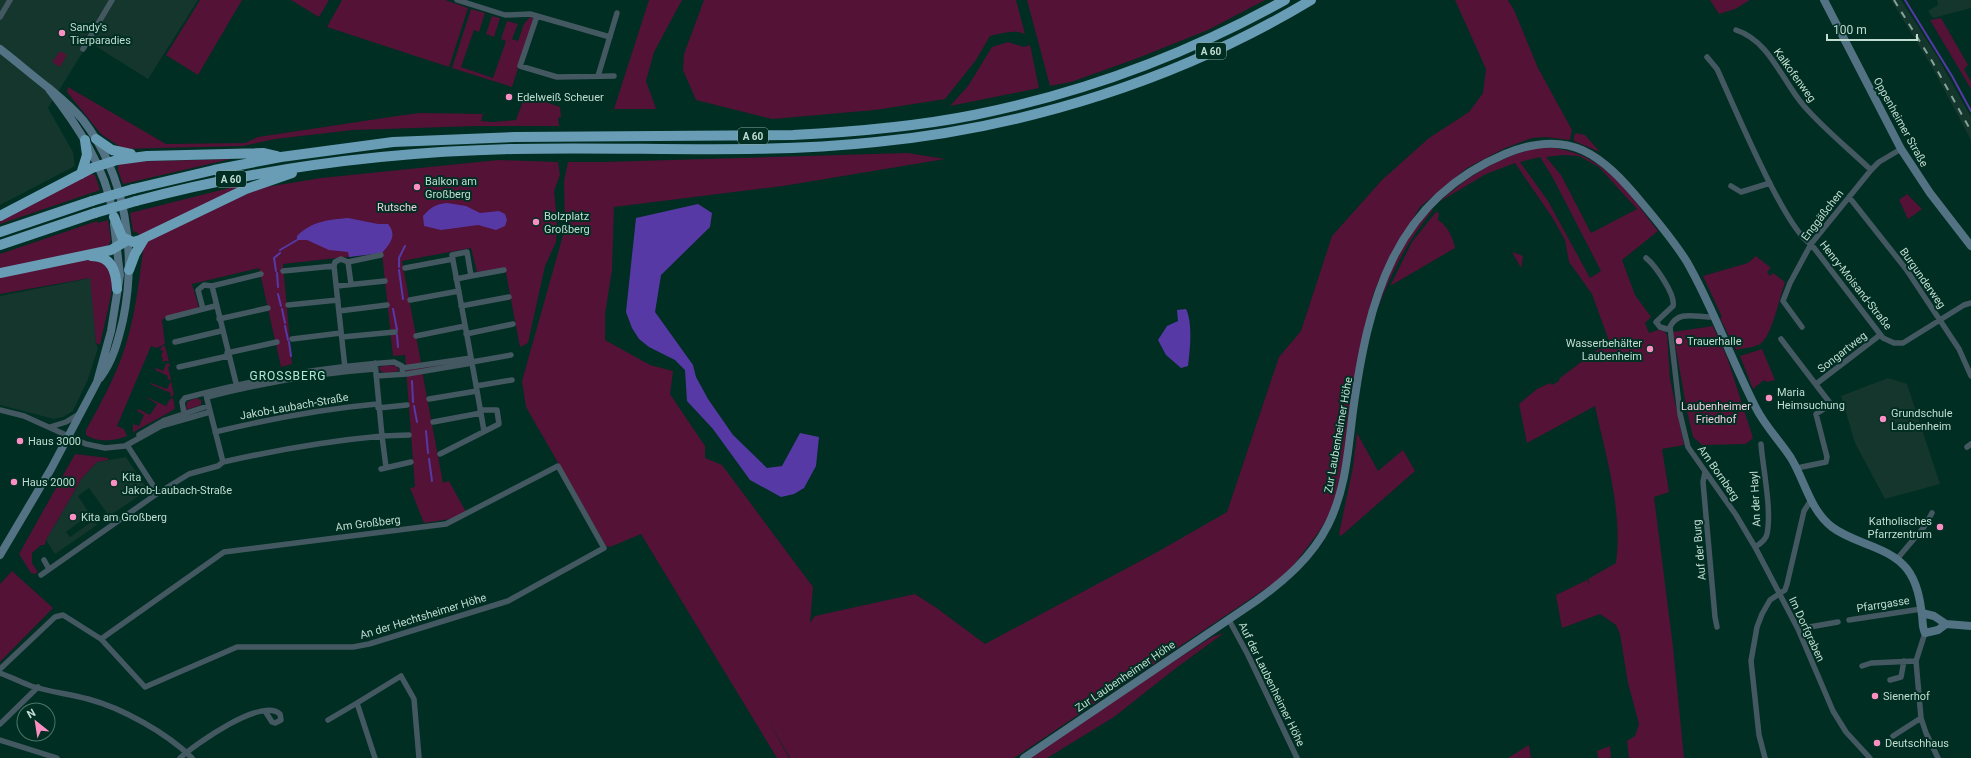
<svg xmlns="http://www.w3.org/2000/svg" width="1971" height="758" viewBox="0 0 1971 758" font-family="Roboto,sans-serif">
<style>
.built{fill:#14362c}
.green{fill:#531236;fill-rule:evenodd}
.water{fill:#5739a6}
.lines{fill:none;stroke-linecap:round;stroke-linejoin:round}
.stream{stroke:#5739a6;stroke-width:2}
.street{stroke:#445862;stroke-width:5.5}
.secondary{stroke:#537384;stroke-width:8}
.highway{stroke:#699cb5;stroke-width:10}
.rail{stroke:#82a499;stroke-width:2;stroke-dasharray:7 7;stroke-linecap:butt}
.highway-bridge{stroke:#699cb5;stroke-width:10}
.poi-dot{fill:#fb8fc3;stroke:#002e22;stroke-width:1.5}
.labels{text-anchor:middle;stroke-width:4;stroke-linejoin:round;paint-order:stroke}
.shield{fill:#002e22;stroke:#87a89d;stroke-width:1}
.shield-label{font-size:10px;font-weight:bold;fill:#c1ddd2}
.poi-label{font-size:11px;fill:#c1ddd2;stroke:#002e22;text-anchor:start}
.street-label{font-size:11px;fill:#c1ddd2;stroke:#002e22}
.park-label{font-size:11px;fill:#eecfdc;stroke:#002e22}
.neighbourhood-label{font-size:12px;letter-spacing:1px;fill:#b0ead5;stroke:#002e22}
</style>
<rect width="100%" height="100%" fill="#002e22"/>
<path class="built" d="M0 0H198L148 79 89 42 48 108 73 152 75 166 0 205Z
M1891 0H1901L1937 56 1971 117V140L1932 67Z
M1937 0H1971V8L1933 18 1928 11 1938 5Z
M91 278 96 343 98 348 88 379 73 411 63 417 54 419 0 405V296Z
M1888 378 1907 384 1940 484 1885 499 1855 443 1841 396Z
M126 457 148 490 109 516 89 488 78 496 90 514 66 532 70 537 94 520 97 525 55 554 46 540 82 478 97 462Z"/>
<path class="green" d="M200 0H242L198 75 166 55Z
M291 0H329L319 17Z
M342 0H445L468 8 449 67 327 27Z
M649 0H682L654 52 646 81 656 109H614Z
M704 0H1016L1025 34C1014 29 1002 33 990 36L976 60 945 99 875 110 772 119 696 100 683 70 684 54Z
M1027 0H1265L1208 30 1138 58 1071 82 1050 86Z
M1455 0H1508L1514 10 1538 68 1572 130 1570 140 1545 137 1532 138 1505 148 1467 168 1420 207 1388 260 1374 292 1364 330 1343 468 1337 498 1327 519 1318 533 1293 566 1277 581 1014 758H790L768 720 789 758H777L641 534 610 547 606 546 526 407 522 381 565 228 564 181 568 162H604L908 153 945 159 783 186 614 207 612 270 605 314V340L650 365 673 371 670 394 705 446V458L722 465 813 587 810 623 815 616 915 594 938 609 985 644 1159 551 1227 512 1279 357 1301 331 1332 236 1382 180 1429 138 1469 112 1483 93 1486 69Z
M1710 0H1750L1735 9 1719 14Z
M471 9 485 13 479 32 474 30 461 67 493 78 506 41 501 39 507 21 518 24 512 39 518 41 524 24 530 17 534 19 512 87 452 68Z
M492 16 500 18 494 37 486 34Z
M1941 18 1968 65 1964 69 1971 82V89L1930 20Z
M1008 42 1024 47 1030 45 1039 88 950 106 968 86 992 47Z
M60 51 67 55 60 67 52 62Z
M68 87 166 144 245 143 258 137 397 116 420 113 483 114 481 121 493 122 516 120 525 96H528L560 107 561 117 558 118 559 126H477L353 130 275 139 243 146 118 149 119 146 101 134 67 92Z
M1576 133 1585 135 1600 152 1574 141V136Z
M1540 147C1600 148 1625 188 1658 231L1622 260 1635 295 1651 317 1645 323 1649 333 1658 330 1664 331 1667 335 1670 379 1684 445 1662 449 1669 492 1654 497 1673 647 1684 758H1629L1627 741 1635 736 1639 724 1628 683 1620 634 1616 625 1600 614 1562 628 1556 595 1587 580 1590 585 1588 579 1616 563C1623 511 1606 457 1595 406L1527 443 1519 404 1537 389 1550 383 1552 385 1559 381 1560 378 1609 341 1592 294 1569 262 1565 240 1552 217 1515 163 1486 174 1439 202C1469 175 1500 156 1540 147ZM1562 155 1579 156 1599 167 1637 209 1591 233 1561 175 1546 157ZM1540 157 1553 178 1601 271 1590 278 1548 201 1520 162Z
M231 159 123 184 118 170V162Z
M498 160 558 162 560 175 554 191 557 220 556 242 545 266 528 343 520 347 505 268 477 272 471 248 402 261 422 368 458 363 422 371 443 483 449 481 466 512 451 519 424 523 410 488 415 487 405 355 393 356 382 253 283 264 292 364 281 367 259 268 192 284 199 308 167 316 162 320 165 344 157 348 151 346 117 426 124 429 127 436C115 441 98 443 86 435V430C101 403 117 374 126 344 136 312 139 278 144 245L151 239 260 188 321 178Z
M90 172 91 174 95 175 100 190 0 224V219Z
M237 186 239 188 139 236 138 233 133 231 130 213Z
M1907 194 1922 209 1908 219 1899 200Z
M1432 209 1433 210C1407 241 1391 273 1377 310L1383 286 1410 234Z
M1436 212 1439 213 1438 220C1447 225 1453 237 1455 248L1390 286 1412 242Z
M108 220 111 240 108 247 0 270V254L97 221 98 223Z
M1512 252 1521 255 1523 257 1521 268Z
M1756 256 1771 268 1767 272 1770 276 1773 273 1785 282C1780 295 1772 337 1760 344 1753 348 1743 348 1736 350L1720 318 1722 317 1703 276 1748 263Z
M86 259H94L107 265 112 280 111 295 100 345 96 343 90 278 0 294V277Z
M1713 326 1728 360 1753 438 1746 444 1702 445 1693 437 1687 411 1673 332Z
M162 346H165L169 361H162L163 358 161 356 163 351 160 350Z
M1762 349 1775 380 1767 382 1764 380 1753 389 1740 356Z
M169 363 170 366 168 367 171 380H169L167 379 168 376 155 370 156 368 163 371 166 364Z
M387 365 397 366 399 371 385 373 380 371 379 367Z
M171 381 174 395 170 397 171 393 150 384 151 383 167 389Z
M144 396 166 406 170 399 173 398 175 408C173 412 140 427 133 433V424L139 426 144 415 137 411 138 409 150 415 157 404Z
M196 398 201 400V405L186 410 187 402Z
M1357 433 1378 471 1403 450 1415 471 1341 536 1339 534 1353 467Z
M75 454 108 458V460L97 462 82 478 46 540 45 545H41L32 553V563L38 572 35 574 31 573 19 554Z
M12 571 53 608 0 662V584Z
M1224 633 1176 668 1114 717 1047 758H1030L1158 671 1212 637Z
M1529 745 1531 758H1508Z
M1610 746 1611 758H1598L1597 751Z"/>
<path class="water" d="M447 203 466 206 480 213 499 211 505 214 507 220 505 226 496 230 478 225 441 230 424 226 423 216C431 207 436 204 447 203Z
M698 204 712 213 710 227 661 275 655 312 693 365 696 377 708 399 733 435 767 468 782 466 800 433 819 437 816 466 804 488 794 494 781 497 750 480 713 429 687 401 685 370 675 360 649 347 639 339 632 328 626 312 636 218Z
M348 218 378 224H388C397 235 391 243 382 253L349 257 348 252 329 250 307 240H297V236C312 221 328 220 348 218Z
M1186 309C1193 323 1190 350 1188 366L1181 368 1166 355 1158 340 1167 326 1178 321 1177 310Z"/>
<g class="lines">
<path class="stream" d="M1905 0 1952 76 1971 111
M280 250 297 240
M399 267V258L405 246
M399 270 403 299
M276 271 274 258 280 253
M277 273 278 287
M278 294 281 306
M282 309 285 323
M393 309 397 330
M285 326 288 340
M397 335 398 347
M289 342 291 356
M412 381 413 402
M414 406 417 422
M426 431 428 453
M429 459 432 481"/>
<path class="street" d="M457 0 505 15 530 14 610 37
M537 16 520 66 557 77 614 76
M0 17 10 0
M1736 30C1770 41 1782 81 1804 106 1824 129 1849 149 1871 170
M83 49 112 0
M1707 57 1717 69C1732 101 1785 230 1811 244L1883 338 1894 343H1903L1964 305 1971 303
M598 76 617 13
M1731 186 1741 192 1770 183
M1849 197 1906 269 1959 349 1971 376
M1646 258C1655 265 1676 295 1673 306L1656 322 1660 327 1670 330
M348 262 381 255
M405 268 453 259
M283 271 334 266
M471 276 504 270
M456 279 471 276 467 252 452 255C463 314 474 372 484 431
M212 286 237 387
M337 286 385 281
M410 300 459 291
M288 305 338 300
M461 306 509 297
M203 309 198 290 204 285 212 286 261 274
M339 311 387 305
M1714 316 1710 317C1695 317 1678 310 1670 327L1680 414 1688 447 1736 515 1755 547 1798 629 1833 711 1846 732 1870 758
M168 318 215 306
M219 319 268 308
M1802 327 1783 301 1790 283 1811 244 1871 170 1879 162 1901 149
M466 334 513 324
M416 336 465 326
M342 337 395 332
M292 339 341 333
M1781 339 1830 403
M175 342 221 331
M227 353 277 342
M472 362 511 355
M179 367 228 356
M345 368 334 266 335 262 341 259 348 262 351 284
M403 368 471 358
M376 376 407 374 472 363
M1816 384 1880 335
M476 386 512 380
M206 395 223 462
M207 397C262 383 318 373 375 369
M429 399 477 391
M378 408 407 405
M0 410 24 416 86 444 105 448 125 446 161 426 210 412
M185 419 182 402 185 398C257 379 319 367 394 362L402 366 403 374
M433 422 481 413
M50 427 66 422 79 414
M215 432C269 419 322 409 377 404
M139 435 165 420 208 406
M127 445 158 493
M1967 447 1971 444
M440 454 499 424 497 410H480
M386 467 382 436 409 435
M1797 468 1826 462 1827 457 1816 414 1827 407
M381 469 411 462
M1705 472 1703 482 1715 617 1717 627
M1755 547C1760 544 1766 540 1767 534 1772 510 1763 469 1761 444
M1897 559 1924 527 1932 513
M44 560 49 569
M41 575 158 493 189 474 218 466 223 462C276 450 328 441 382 436L375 363
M1229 620 1248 655 1297 758
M1849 620 1921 609
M1798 629 1838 622
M1925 633 1916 661 1921 718 1926 733 1938 758
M1862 666 1871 663 1916 661
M0 669 55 617 63 615 101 639 145 687 237 647H353L369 644 508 601 604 548 558 466 446 524 224 552 101 639
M0 673C11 677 21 682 31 686 50 692 70 694 88 699 122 708 167 733 192 758
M1890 680 1901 677 1904 661
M328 720 357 703
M0 724 38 687
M1893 736 1921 718
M0 740 57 758
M180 758C196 744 261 697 280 714L281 720 275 723 272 722 265 711
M375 758 357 703 401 676 414 699 419 758
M1765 758 1759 735 1751 661 1757 627 1762 614 1770 600 1785 590 1787 584 1804 511 1811 500"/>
<path class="secondary" d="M1824 0 1901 149 1930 193 1971 246
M0 49C17 62 33 76 50 89 62 99 73 108 83 120 126 176 137 252 123 320 118 341 113 361 100 378
M49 89C78 126 105 167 113 213
M0 555 51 469 97 382 111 331 120 275 114 224
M1922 613 1934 616 1946 624 1971 626
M1024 758 1256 601C1284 581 1312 557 1328 525 1346 489 1348 450 1353 411 1368 301 1393 201 1505 154 1570 127 1602 155 1642 203 1658 222 1674 241 1687 262 1714 309 1731 360 1756 408 1765 426 1780 441 1791 458 1805 481 1810 510 1832 527 1854 544 1889 546 1907 569 1917 582 1920 599 1922 615 1923 622 1922 627 1925 633L1938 630 1946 624"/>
<path class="highway" d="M96 139 112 150 131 154
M81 174 87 155 85 140
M133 189 214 170 281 157 393 142 515 137 793 135C853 132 914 127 974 115 1083 93 1188 54 1285 0
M136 201C260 168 386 152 513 149 634 146 756 155 876 142 1028 127 1180 79 1311 0
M0 216 92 168 117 160 147 156 264 153 277 156
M114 217 122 237 133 242 140 240 246 189 292 173
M0 232 92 201
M0 245 95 213
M91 256C112 256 116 271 117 289
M129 270 135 254 144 239
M0 273 111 250 128 240"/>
<path class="rail" d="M1894 0 1932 61 1971 131"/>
<path class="highway-bridge" d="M92 201 133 189
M95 213 136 201"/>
</g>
<g class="poi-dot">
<circle cx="62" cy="33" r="4"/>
<circle cx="509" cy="97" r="4"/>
<circle cx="417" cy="187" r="4"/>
<circle cx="536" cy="222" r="4"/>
<circle cx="1679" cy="341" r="4"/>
<circle cx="1650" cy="349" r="4"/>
<circle cx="1769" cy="398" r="4"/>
<circle cx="1883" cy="419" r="4"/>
<circle cx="20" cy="441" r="4"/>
<circle cx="14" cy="482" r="4"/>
<circle cx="114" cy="483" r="4"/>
<circle cx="73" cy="517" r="4"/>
<circle cx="1940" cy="527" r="4"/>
<circle cx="1875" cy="696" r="4"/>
<circle cx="1877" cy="743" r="4"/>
</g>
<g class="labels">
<g class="shield">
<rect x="1196" y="43" width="30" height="16" rx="3"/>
<rect x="738" y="128" width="30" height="16" rx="3"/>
<rect x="216" y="171" width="30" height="16" rx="3"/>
</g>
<g class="shield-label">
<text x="1211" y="55">A 60</text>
<text x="753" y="140">A 60</text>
<text x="231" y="183">A 60</text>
</g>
<g class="poi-label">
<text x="70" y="31">Sandy's<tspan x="70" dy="13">Tierparadies</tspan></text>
<text x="517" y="101">Edelweiß Scheuer</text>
<text x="425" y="185">Balkon am<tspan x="425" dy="13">Großberg</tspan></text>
<text x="544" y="220">Bolzplatz<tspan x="544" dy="13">Großberg</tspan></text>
<text x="1687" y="345">Trauerhalle</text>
<text x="1642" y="347" text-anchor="end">Wasserbehälter<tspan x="1642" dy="13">Laubenheim</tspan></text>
<text x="1777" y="396">Maria<tspan x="1777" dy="13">Heimsuchung</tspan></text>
<text x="1891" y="417">Grundschule<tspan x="1891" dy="13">Laubenheim</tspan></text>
<text x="28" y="445">Haus 3000</text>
<text x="122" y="481">Kita<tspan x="122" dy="13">Jakob-Laubach-Straße</tspan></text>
<text x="22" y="486">Haus 2000</text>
<text x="81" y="521">Kita am Großberg</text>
<text x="1932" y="525" text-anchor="end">Katholisches<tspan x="1932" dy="13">Pfarrzentrum</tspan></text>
<text x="1883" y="700">Sienerhof</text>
<text x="1885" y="747">Deutschhaus</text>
</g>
<g class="street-label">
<text transform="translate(1795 75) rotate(54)" y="4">Kalkofenweg</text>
<text transform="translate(1901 122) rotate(61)" y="4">Oppenheimer Straße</text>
<text transform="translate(1822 215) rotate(-52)" y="4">Enggäßchen</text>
<text transform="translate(1923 278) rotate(55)" y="4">Burgunderweg</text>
<text transform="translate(1856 285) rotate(52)" y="4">Henry-Moisand-Straße</text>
<text transform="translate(1842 352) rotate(-38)" y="4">Songartweg</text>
<text transform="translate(294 406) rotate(-10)" y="4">Jakob-Laubach-Straße</text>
<text transform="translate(1338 435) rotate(-80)" y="4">Zur Laubenheimer Höhe</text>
<text transform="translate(1719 473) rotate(55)" y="4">Am Bornberg</text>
<text transform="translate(1755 499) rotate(-93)" y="4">An der Hayl</text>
<text transform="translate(368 523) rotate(-7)" y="4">Am Großberg</text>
<text transform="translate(1699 550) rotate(-95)" y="4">Auf der Burg</text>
<text transform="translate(1883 604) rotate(-9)" y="4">Pfarrgasse</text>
<text transform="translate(423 616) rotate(-17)" y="4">An der Hechtsheimer Höhe</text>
<text transform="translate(1807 629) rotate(65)" y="4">Im Dorfgraben</text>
<text transform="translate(1125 676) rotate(-34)" y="4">Zur Laubenheimer Höhe</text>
<text transform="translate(1272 684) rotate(64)" y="4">Auf der Laubenheimer Höhe</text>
</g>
<g class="park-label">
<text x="397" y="211">Rutsche</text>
<text x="1716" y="410">Laubenheimer<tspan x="1716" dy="13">Friedhof</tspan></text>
</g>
<g class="neighbourhood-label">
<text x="288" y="380">GROSSBERG</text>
</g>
</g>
<g transform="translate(36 722) rotate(330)"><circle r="19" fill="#002e22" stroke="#4d7468"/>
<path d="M0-3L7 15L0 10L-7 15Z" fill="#fb8fc3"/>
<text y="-6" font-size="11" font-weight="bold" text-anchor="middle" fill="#c1ddd2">N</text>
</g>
<path d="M1827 34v6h90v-6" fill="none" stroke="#c1ddd2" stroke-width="2"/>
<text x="1833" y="34" font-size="12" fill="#c1ddd2" stroke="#002e22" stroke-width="3" paint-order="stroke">100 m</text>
</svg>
